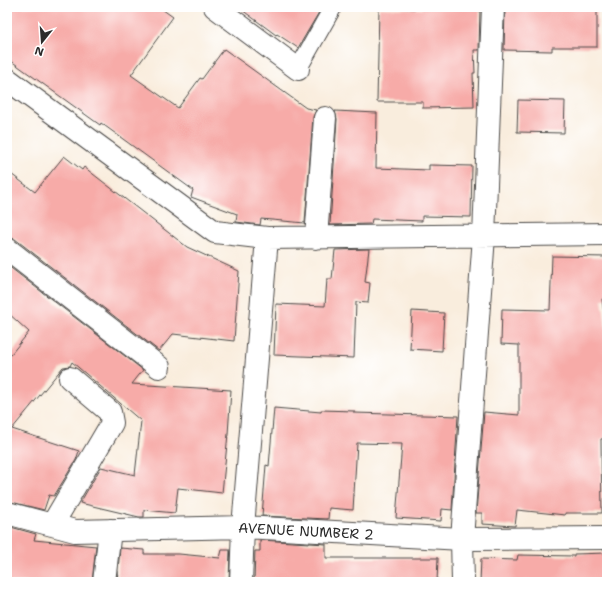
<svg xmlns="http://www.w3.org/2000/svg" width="614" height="589" viewBox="0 0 614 589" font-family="'Shantell Sans',sans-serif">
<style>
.building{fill:#f7aba8}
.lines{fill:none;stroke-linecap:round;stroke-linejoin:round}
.pedestrian-casing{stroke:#4a4846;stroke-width:19}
.minor-casing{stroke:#4a4846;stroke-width:24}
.pedestrian{stroke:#fff;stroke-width:17}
.minor{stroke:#fff;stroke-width:22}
.labels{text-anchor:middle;stroke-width:3.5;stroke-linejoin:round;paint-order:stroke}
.street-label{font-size:14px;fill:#2b2b2b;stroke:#fff}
</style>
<rect width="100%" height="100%" fill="#fff"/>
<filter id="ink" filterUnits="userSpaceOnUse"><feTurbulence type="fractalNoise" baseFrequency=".025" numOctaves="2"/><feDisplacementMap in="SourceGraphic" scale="8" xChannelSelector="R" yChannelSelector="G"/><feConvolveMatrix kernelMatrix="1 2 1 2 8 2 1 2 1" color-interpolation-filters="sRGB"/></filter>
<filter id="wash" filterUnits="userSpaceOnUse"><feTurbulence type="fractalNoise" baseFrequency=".012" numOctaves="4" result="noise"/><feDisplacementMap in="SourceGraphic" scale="16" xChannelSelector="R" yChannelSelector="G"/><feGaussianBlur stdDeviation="0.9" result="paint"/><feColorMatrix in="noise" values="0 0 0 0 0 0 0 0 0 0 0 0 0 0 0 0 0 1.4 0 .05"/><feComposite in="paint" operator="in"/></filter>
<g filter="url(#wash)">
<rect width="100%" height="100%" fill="#f9eddd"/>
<g id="blocks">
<path class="building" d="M7 7H159L173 17 131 75 178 108 200 78 202 79 224 49 306 108 316 110 313 117 305 223 261 219 260 225 236 222 237 214 191 197 193 190 101 123 100 125 7 58Z
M238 7H322L298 48 277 34 276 35Z
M422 7H480L479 50H474L475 73H473L474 107 423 108V102H377L379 8 422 9Z
M505 7H597V47H552V51L504 50Z
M518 100 565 101 564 133 517 132Z
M335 111 377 113 376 168 429 170V165L472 166 471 217 422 216V221L372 219 371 224 330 225 337 119Z
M64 156 82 170 84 167 187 247 239 271 234 341 173 334 159 351 15 239 7 237V171L35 192Z
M369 249 365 282 370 283 368 303 356 302 354 358 274 355 276 304 325 306 327 279H332L335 250Z
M552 256 607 257V299H602L607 335V438L601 439 602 513H565V515L517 510 515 526 482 524V513H476L484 412 519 415V345L501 344 502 309 550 310Z
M7 265 143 370 132 384 231 390 228 434 222 493 178 488 175 513 144 510V517H139L80 503 101 467 135 475 141 421 72 362 70 366 64 367H63L12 429 79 451 76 460 54 496 49 495 44 510 7 501V359L29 332 7 312Z
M412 311 444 313 442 351 410 349Z
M274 408 321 412V410L354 411V413L458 416 452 510 442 509 441 521 396 518 402 444 357 443 353 510 329 508 328 519 262 516 266 465 269 466Z
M7 526 36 534 34 540 96 546 92 582H7Z
M260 540 326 544V558H438L437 582H254L255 551H260Z
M120 548 144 550V554H179L220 558 222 550H230L229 582H117Z
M607 553V582H480L481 559 517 560 518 555 574 556V554Z"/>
</g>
</g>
<g filter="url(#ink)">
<use href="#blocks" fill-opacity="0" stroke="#4a4846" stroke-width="1"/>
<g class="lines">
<defs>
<path id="pedestrian" d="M298 69 333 7"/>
<path id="minor" d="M215 7 298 69
M7 79 215 232 267 238 607 234
M316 238 325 118
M7 249 159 367
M7 513 75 531 243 527 462 539 607 538
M52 525 112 423 110 412 70 378
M104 582 110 530
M241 582 243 527 267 238
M463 582 462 539 484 236 493 7"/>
</defs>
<use href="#pedestrian" class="pedestrian-casing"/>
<use href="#minor" class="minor-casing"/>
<use href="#pedestrian" class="pedestrian"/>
<use href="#minor" class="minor"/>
</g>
</g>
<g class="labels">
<g class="street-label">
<text transform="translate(306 531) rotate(3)" y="5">AVENUE NUMBER 2</text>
</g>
</g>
<rect width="614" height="589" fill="none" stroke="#fff" stroke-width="24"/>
<g transform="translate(42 42) rotate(197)" stroke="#ffffff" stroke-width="3" paint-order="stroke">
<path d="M0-3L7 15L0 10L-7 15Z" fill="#2b2b2b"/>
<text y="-6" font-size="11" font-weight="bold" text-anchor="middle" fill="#2b2b2b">N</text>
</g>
</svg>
